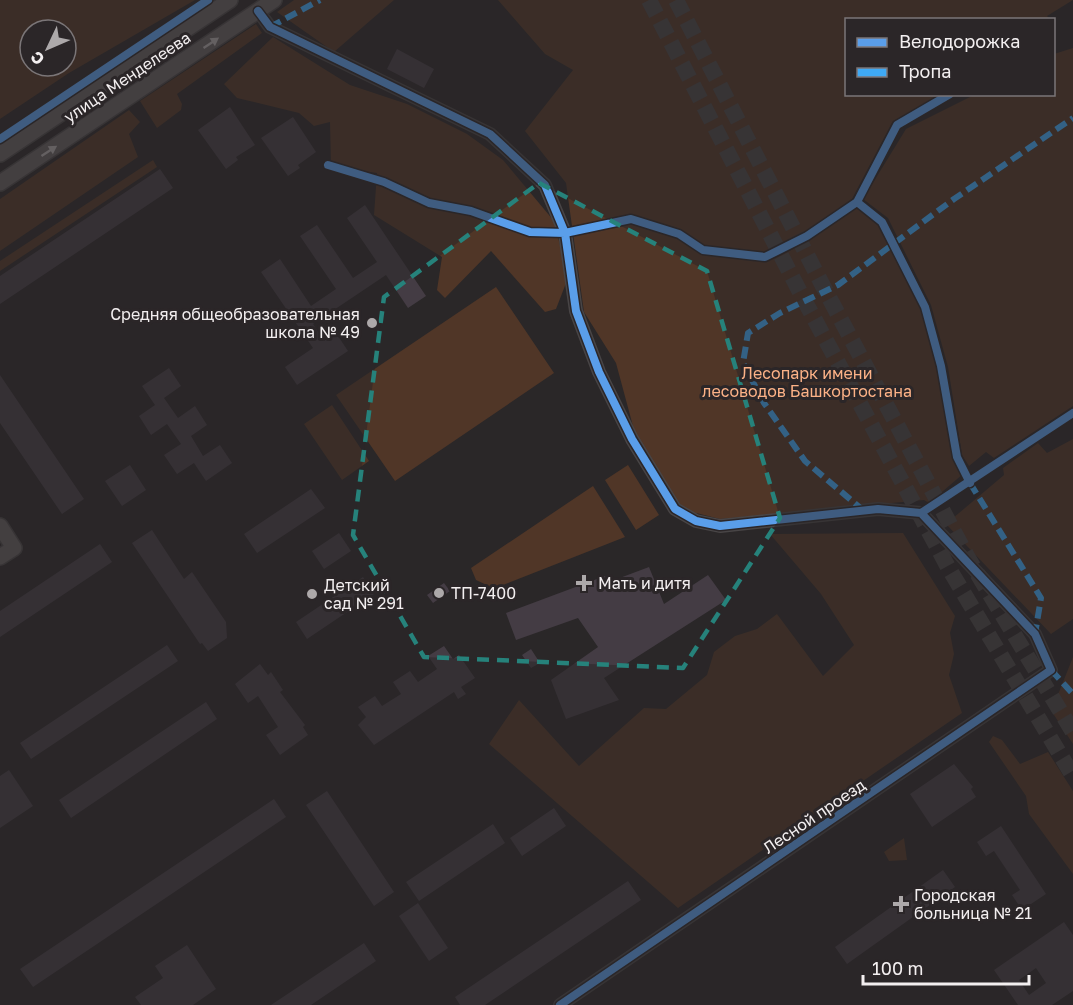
<svg xmlns="http://www.w3.org/2000/svg" width="1073" height="1005" viewBox="0 0 1073 1005" font-family="'Golos Text',sans-serif">
<style>
.green{fill:#503627;fill-rule:evenodd}
.building{fill:#443c44;fill-rule:evenodd}
.lines{fill:none;stroke-linecap:round;stroke-linejoin:round}
.primary-tunnel{stroke:#484546;stroke-width:16;stroke-dasharray:16 8;stroke-linecap:butt}
.street-casing{stroke:#484546;stroke-width:14}
.secondary-casing{stroke:#484546;stroke-width:18}
.street{stroke:#575556;stroke-width:10}
.secondary{stroke:#625d5e;stroke-width:15}
.quiet{stroke:#3fa9f5;stroke-width:6;stroke-dasharray:12 6;stroke-linecap:butt}
.cycleway-casing{stroke:#2b2628;stroke-width:11}
.cycleway{stroke:#5a9eea;stroke-width:8}
.oneway{fill:#aaa6a7}
.marked{fill:none;stroke:#26827b;stroke-width:4.5;stroke-dasharray:12 8;stroke-linejoin:round}
.poi-dot{fill:#ada9aa;stroke:#2b2628;stroke-width:2}
.labels{text-anchor:middle;stroke-width:6;stroke-linejoin:round;paint-order:stroke}
.street-label{font-size:16px;fill:#f3eff0;stroke:#2b2628}
.poi-label{font-size:16px;fill:#f3eff0;stroke:#2b2628;text-anchor:start}
.park-label{font-size:16px;fill:#fcb287;stroke:#2b2628}
</style>
<rect width="100%" height="100%" fill="#2a2728"/>
<path class="green" d="M0 0H195L69 73 0 119ZM30 30H66V66H30Z
M294 0H394L334 52 277 12Z
M498 0H1073L1047 16 1050 19 846 20V94L942 95 893 121 852 199 805 233 764 255 707 249C720 255 751 263 766 260 789 257 836 220 856 205L880 226 921 308 938 368 954 459 963 474 929 503 924 500 720 519 684 510 637 441 616 363 584 312 566 183 525 131 573 70 545 54Z
M256 24 262 33 177 94 182 104 181 110 157 128 140 101Z
M273 37 350 85 407 104 467 134 503 160 554 221 568 278 556 309 545 312 491 251 445 298 437 290 442 257 374 215 377 173 331 167 330 122 314 126 299 113 237 98 224 84Z
M1073 48V406L994 458 986 452 969 466 962 455 948 367 931 305 888 218 863 199 906 129 974 95 1054 94V54Z
M129 110 140 122 129 134 138 157 0 251V199Z
M153 160 157 167 0 271V261Z
M496 287 554 373 395 481 336 395Z
M332 405 369 461 342 480 304 424Z
M1073 439V619L1051 634 946 524 1004 475 1003 468 1038 443 1047 453Z
M628 465 659 515 636 530 605 480Z
M593 486 625 537 503 585 491 587 476 580 471 568Z
M903 533 955 616 950 633 954 654 949 675 962 713 678 908 489 744 519 700 579 766 644 708 666 709 707 675 714 652 735 636 757 629 777 614 823 676 854 645 821 594 770 534Z
M1073 657V744L1054 715 1053 707Z
M993 736 1002 740 1020 764 1048 752 1073 791V874L1029 814 1026 796 989 742Z
M904 838 907 860 889 861 884 852Z"/>
<path class="building" d="M397 49 434 69 424 88 387 69Z
M230 107 255 145 236 157 238 160 226 169 198 130Z
M293 117 316 152 298 165 300 168 288 176 261 138Z
M160 169 173 188 0 304V276Z
M365 205 426 296 408 308 386 275 313 324 324 341 336 333 348 351 297 385 285 367 313 348 261 272 280 259 311 306 336 289 300 236 317 225 353 278 377 262 347 218Z
M169 368 181 386 164 398 178 418 195 406 207 425 191 436 203 456 220 445 232 463 206 481 194 463 177 474 164 455 181 444 167 424 151 435 139 416 155 405 142 386Z
M0 375 84 499 62 514 0 423Z
M130 465 146 490 122 506 105 481Z
M311 489 325 508 257 553 244 534Z
M152 530 184 579 192 572 226 622 227 638 208 651 202 643 200 644 132 543Z
M339 533 351 551 324 569 312 551Z
M100 544 112 562 0 637V611Z
M649 567 664 604 708 575 726 600 604 678 619 700 566 719 551 680 598 647 578 618 516 640 506 613 605 576 609 582Z
M363 577 374 594 307 639 296 622Z
M444 583 450 591 433 603 427 595Z
M167 645 178 661 31 759 20 743Z
M444 646 453 659 459 655 475 678 461 687 466 694 458 699 454 692 374 745 358 725 366 717 358 707 375 696 382 706 401 694 393 682 410 671 418 682 437 669 428 656Z
M531 649 540 663 531 668 522 655Z
M260 664 268 675 271 672 283 690 280 692 305 725 303 727 308 735 280 755 266 735 278 727 258 696 248 703 235 684Z
M206 702 217 719 71 818 59 800Z
M954 764 973 787 971 789 976 797 932 827 910 794Z
M9 770 33 806 0 828V776Z
M327 791 394 892 374 906 306 805Z
M274 799 286 817 33 987 20 969Z
M554 808 566 826 522 856 510 838Z
M493 824 505 843 419 901 406 882Z
M1001 826 1046 894 1022 910 1012 895 1020 890 994 851 986 856 977 842Z
M943 870 955 887 847 964 835 947Z
M628 881 641 900 485 1005H460L455 997Z
M418 903 448 948 429 961 399 916Z
M1064 922 1073 935V991L1052 1005H1018L994 970ZM1036 968 1046 983 1029 995 1019 980Z
M364 943 376 961 311 1005H271Z
M187 945 216 989 193 1005H141L135 997 163 978 155 966Z"/>
<g class="lines">
<path class="primary-tunnel" d="M649 0 802 296 948 567 1073 776
M676 0 824 288 968 558 1073 732"/>
<defs>
<path id="street" d="M258 11 270 27 490 134 545 185 565 233 576 311 599 372 632 439 675 509 696 521 720 526 878 509 921 513 1035 634 1051 670 560 1005"/>
<path id="secondary" d="M0 154 230 0
M0 183 274 0
M0 526 14 548 0 557"/>
</defs>
<use href="#street" class="street-casing"/>
<use href="#secondary" class="secondary-casing"/>
<use href="#street" class="street"/>
<use href="#secondary" class="secondary"/>
<path class="quiet" d="M270 27 320 0
M970 483 1041 598 1035 634
M864 511 805 461 764 403 743 363 748 333 780 313 838 285 954 199 1073 118
M1051 670 1073 694"/>
<defs>
<path id="cycleway" d="M258 11 270 27 490 134 545 185 565 233 576 311 599 372 632 439 675 509 696 521 720 526 878 509 921 513 1035 634 1051 670 560 1005
M0 139 208 0
M328 165 384 182 429 203 471 211 530 232 565 233 631 219 679 234 703 250 765 257 807 236 857 202 897 125 950 94
M857 202 882 222 925 307 941 366 957 457 970 483
M921 513 1073 413"/>
</defs>
<use href="#cycleway" class="cycleway-casing"/>
<use href="#cycleway" class="cycleway"/>
</g>
<defs><path id="oneway-solid" d="M-6-.8H1V-3.2L6.5 0L1 3.2V.8H-6Z" transform="scale(1.5)"/></defs>
<g class="oneway">
<use href="#oneway-solid" transform="translate(211 43) rotate(-34)"/>
<use href="#oneway-solid" transform="translate(49 151) rotate(-33)"/>
</g>
<path d="M0 0H1073V1005H0ZM539 183 707 271 780 518 683 668 424 657 353 535 384 297Z" fill="#2a2728" fill-opacity=".55" fill-rule="evenodd"/>
<path class="marked" d="M539 183 707 271 780 518 683 668 424 657 353 535 384 297Z"/>
<g class="poi-dot">
<circle cx="372" cy="323" r="6"/>
<path d="M581 574h6v6h6v6h-6v6h-6v-6h-6v-6h6z"/>
<circle cx="439" cy="593" r="6"/>
<circle cx="312" cy="594" r="6"/>
<path d="M898 895h6v6h6v6h-6v6h-6v-6h-6v-6h6z"/>
</g>
<g class="labels">
<g class="street-label">
<text transform="translate(127 77) rotate(-34)" y="6">улица Менделеева</text>
<text transform="translate(814 816) rotate(-34)" y="6">Лесной проезд</text>
</g>
<g class="poi-label">
<text x="360" y="320" text-anchor="end">Средняя общеобразовательная<tspan x="360" dy="18">школа № 49</tspan></text>
<text x="598" y="589">Мать и дитя</text>
<text x="324" y="591">Детский<tspan x="324" dy="18">сад № 291</tspan></text>
<text x="451" y="599">ТП-7400</text>
<text x="914" y="901">Городская<tspan x="914" dy="18">больница № 21</tspan></text>
</g>
<g class="park-label">
<text x="807" y="379">Лесопарк имени<tspan x="807" dy="18">лесоводов Башкортостана</tspan></text>
</g>
</g>
<rect x="845" y="18" width="210" height="78" fill="#2b2628" stroke="#7b7678" stroke-width="1.5"/>
<rect x="857" y="38" width="30" height="9" fill="#5a9eea" stroke="#7b7678" stroke-width="1.5"/>
<text x="899" y="48" font-size="18" fill="#f3eff0">Велодорожка</text>
<rect x="857" y="68" width="30" height="9" fill="#3fa9f5" stroke="#7b7678" stroke-width="1.5"/>
<text x="899" y="78" font-size="18" fill="#f3eff0">Тропа</text>
<g transform="translate(48 48) rotate(226)"><circle r="28" fill="#2b2628" stroke="#7b7678" stroke-width="1.5"/>
<path d="M0-4.5L10 22L0 15L-10 22Z" fill="#ada9aa"/>
<text y="-9" font-size="16" font-weight="bold" text-anchor="middle" fill="#f3eff0">С</text>
</g>
<path d="M863 975v9h166v-9" fill="none" stroke="#f3eff0" stroke-width="3"/>
<text x="872" y="975" font-size="18" fill="#f3eff0" stroke="#2b2628" stroke-width="4.5" paint-order="stroke">100 m</text>
</svg>
